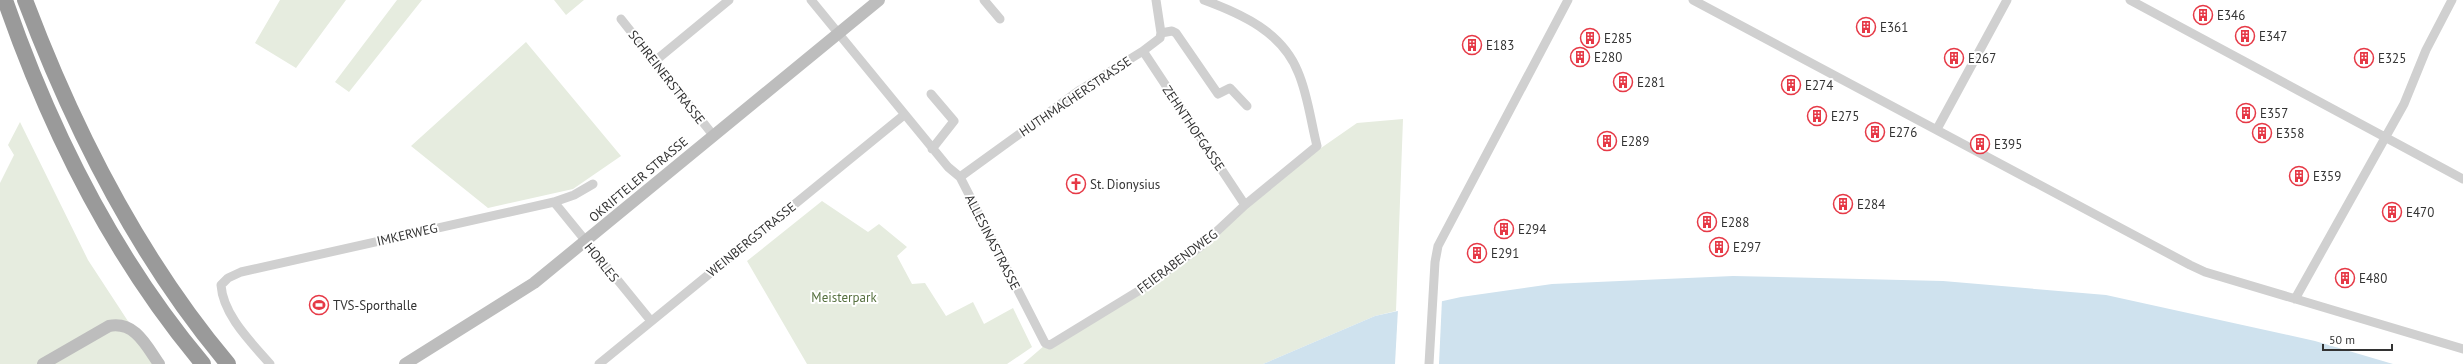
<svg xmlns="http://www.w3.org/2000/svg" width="2463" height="364" viewBox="0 0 2463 364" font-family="'PT Sans',sans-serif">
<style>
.green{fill:#e6ecdf}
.water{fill:#cfe2ee}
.pier{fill:#fff}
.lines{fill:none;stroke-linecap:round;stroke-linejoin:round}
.street{stroke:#d0d0d0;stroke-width:9}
.secondary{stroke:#bdbdbd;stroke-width:12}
.highway{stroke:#9a9a9a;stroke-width:16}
.labels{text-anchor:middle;stroke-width:4;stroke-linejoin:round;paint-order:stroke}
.poi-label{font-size:13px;fill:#333;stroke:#fff;text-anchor:start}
.street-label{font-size:13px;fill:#333;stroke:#fff}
.park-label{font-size:13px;fill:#56703f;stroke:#fff}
</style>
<rect width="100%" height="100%" fill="#fff"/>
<path class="green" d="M280 0H346L296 68 255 43Z
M397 0H422L349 92 335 82Z
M554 0H584L566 15Z
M526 42 621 156 573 189 488 208 411 146Z
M1403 119 1396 311 1375 316 1263 364H1023L1045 345 1136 295 1298 164 1357 123Z
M20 122 88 260 156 364H0V183L14 155 8 145Z
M822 201 868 232 879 224 907 247 897 256 912 284 925 283 946 316 973 302 984 324 1013 308 1032 347 1007 364H807L747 261Z"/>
<path class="water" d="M1733 276 1943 281 2106 295 2315 341 2393 364H1263L1375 316 1461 297 1552 284Z"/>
<path class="pier" d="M1442 299 1439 364H1395L1398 309Z"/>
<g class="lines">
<path class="street" d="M811 0 948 167 960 177 1045 343 1050 345 1140 290 1200 247 1245 205 1317 146C1311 123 1308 95 1298 72 1282 32 1242 14 1204 0
M984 0 1000 19
M1693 0 2190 265 2205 272 2463 349
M2130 0 2463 179
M621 19 713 135
M1161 33 1172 31 1176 33 1218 94 1230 88 1247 106
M1143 51 1245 205
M655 61 729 0
M931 94 954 121 932 149
M1937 129 2007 0
M960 177 1080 90 1143 51 1160 38 1161 33 1156 0
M554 202 651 321
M2295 299 2404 104 2426 50 2452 0
M270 364C251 342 223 315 221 285L228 278 241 272 554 202 574 195 593 184
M599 364 904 115
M1429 364 1435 262 1438 246 1568 0"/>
<path class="secondary" d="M43 364 109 326C135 321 146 345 159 364
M405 364 534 283 879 0"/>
<path class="highway" d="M5 0C50 130 114 258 203 364
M25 0C74 130 138 257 228 364"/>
</g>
<defs>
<symbol id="building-ring" viewBox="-11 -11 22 22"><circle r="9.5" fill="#fff" stroke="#e63946" stroke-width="1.5"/><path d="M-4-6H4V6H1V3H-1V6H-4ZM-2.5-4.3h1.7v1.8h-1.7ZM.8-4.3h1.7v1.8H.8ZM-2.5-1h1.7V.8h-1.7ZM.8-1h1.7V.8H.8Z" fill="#e63946"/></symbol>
<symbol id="church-ring" viewBox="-11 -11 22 22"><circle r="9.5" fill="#fff" stroke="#e63946" stroke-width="1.5"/><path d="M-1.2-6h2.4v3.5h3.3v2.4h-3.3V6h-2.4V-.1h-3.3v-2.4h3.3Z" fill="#e63946"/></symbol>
<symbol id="stadium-ring" viewBox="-11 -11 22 22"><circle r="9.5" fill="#fff" stroke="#e63946" stroke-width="1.5"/><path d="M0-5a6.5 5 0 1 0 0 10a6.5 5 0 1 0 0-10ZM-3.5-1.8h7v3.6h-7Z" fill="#e63946"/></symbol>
</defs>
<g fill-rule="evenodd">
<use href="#building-ring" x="2192" y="4" width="22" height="22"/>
<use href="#building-ring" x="1855" y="16" width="22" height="22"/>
<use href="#building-ring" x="2234" y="25" width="22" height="22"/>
<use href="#building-ring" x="1579" y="27" width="22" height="22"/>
<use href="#building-ring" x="1461" y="34" width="22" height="22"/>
<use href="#building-ring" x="1569" y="46" width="22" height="22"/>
<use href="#building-ring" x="1943" y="47" width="22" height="22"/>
<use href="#building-ring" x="2353" y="47" width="22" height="22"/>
<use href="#building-ring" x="1612" y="71" width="22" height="22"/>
<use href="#building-ring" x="1780" y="74" width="22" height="22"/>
<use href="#building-ring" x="2235" y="102" width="22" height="22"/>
<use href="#building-ring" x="1806" y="105" width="22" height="22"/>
<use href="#building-ring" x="1864" y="121" width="22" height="22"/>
<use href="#building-ring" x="2251" y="122" width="22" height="22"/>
<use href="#building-ring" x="1596" y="130" width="22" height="22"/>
<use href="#building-ring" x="1969" y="133" width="22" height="22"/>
<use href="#building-ring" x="2288" y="165" width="22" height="22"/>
<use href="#church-ring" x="1065" y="173" width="22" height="22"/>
<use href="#building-ring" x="1832" y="193" width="22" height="22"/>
<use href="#building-ring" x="2381" y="201" width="22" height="22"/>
<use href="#building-ring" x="1696" y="211" width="22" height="22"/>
<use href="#building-ring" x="1493" y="218" width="22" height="22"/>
<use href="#building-ring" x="1708" y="236" width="22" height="22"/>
<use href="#building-ring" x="1466" y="242" width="22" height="22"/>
<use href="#building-ring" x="2334" y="267" width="22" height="22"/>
<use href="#stadium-ring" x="308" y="294" width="22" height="22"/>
</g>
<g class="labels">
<g class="poi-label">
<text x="2217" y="20">E346</text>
<text x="1880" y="32">E361</text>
<text x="2259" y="41">E347</text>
<text x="1604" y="43">E285</text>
<text x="1486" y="50">E183</text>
<text x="1594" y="62">E280</text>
<text x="1968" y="63">E267</text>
<text x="2378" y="63">E325</text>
<text x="1637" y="87">E281</text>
<text x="1805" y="90">E274</text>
<text x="2260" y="118">E357</text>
<text x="1831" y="121">E275</text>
<text x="1889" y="137">E276</text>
<text x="2276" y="138">E358</text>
<text x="1621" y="146">E289</text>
<text x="1994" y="149">E395</text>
<text x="2313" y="181">E359</text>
<text x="1090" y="189">St. Dionysius</text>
<text x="1857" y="209">E284</text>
<text x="2406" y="217">E470</text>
<text x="1721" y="227">E288</text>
<text x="1518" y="234">E294</text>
<text x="1733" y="252">E297</text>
<text x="1491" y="258">E291</text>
<text x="2359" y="283">E480</text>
<text x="333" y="310">TVS-Sporthalle</text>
</g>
<g class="street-label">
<text transform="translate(667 77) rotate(52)" y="5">SCHREINERSTRASSE</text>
<text transform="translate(1075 96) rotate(-34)" y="5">HUTHMACHERSTRASSE</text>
<text transform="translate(1194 128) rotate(56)" y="5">ZEHNTHOFGASSE</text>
<text transform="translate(638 179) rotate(-40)" y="5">OKRIFTELER STRASSE</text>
<text transform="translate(407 234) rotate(-13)" y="5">IMKERWEG</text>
<text transform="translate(751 239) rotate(-39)" y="5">WEINBERGSTRASSE</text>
<text transform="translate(993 242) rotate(63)" y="5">ALLESINASTRASSE</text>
<text transform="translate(1177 261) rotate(-37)" y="5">FEIERABENDWEG</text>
<text transform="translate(602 262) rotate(51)" y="5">HORLES</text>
</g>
<g class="park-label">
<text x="844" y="302">Meisterpark</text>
</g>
</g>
<path d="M2323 344v6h69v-6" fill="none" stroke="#333333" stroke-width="2"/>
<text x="2329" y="344" font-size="12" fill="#333333" stroke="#ffffff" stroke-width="3" paint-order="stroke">50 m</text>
</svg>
